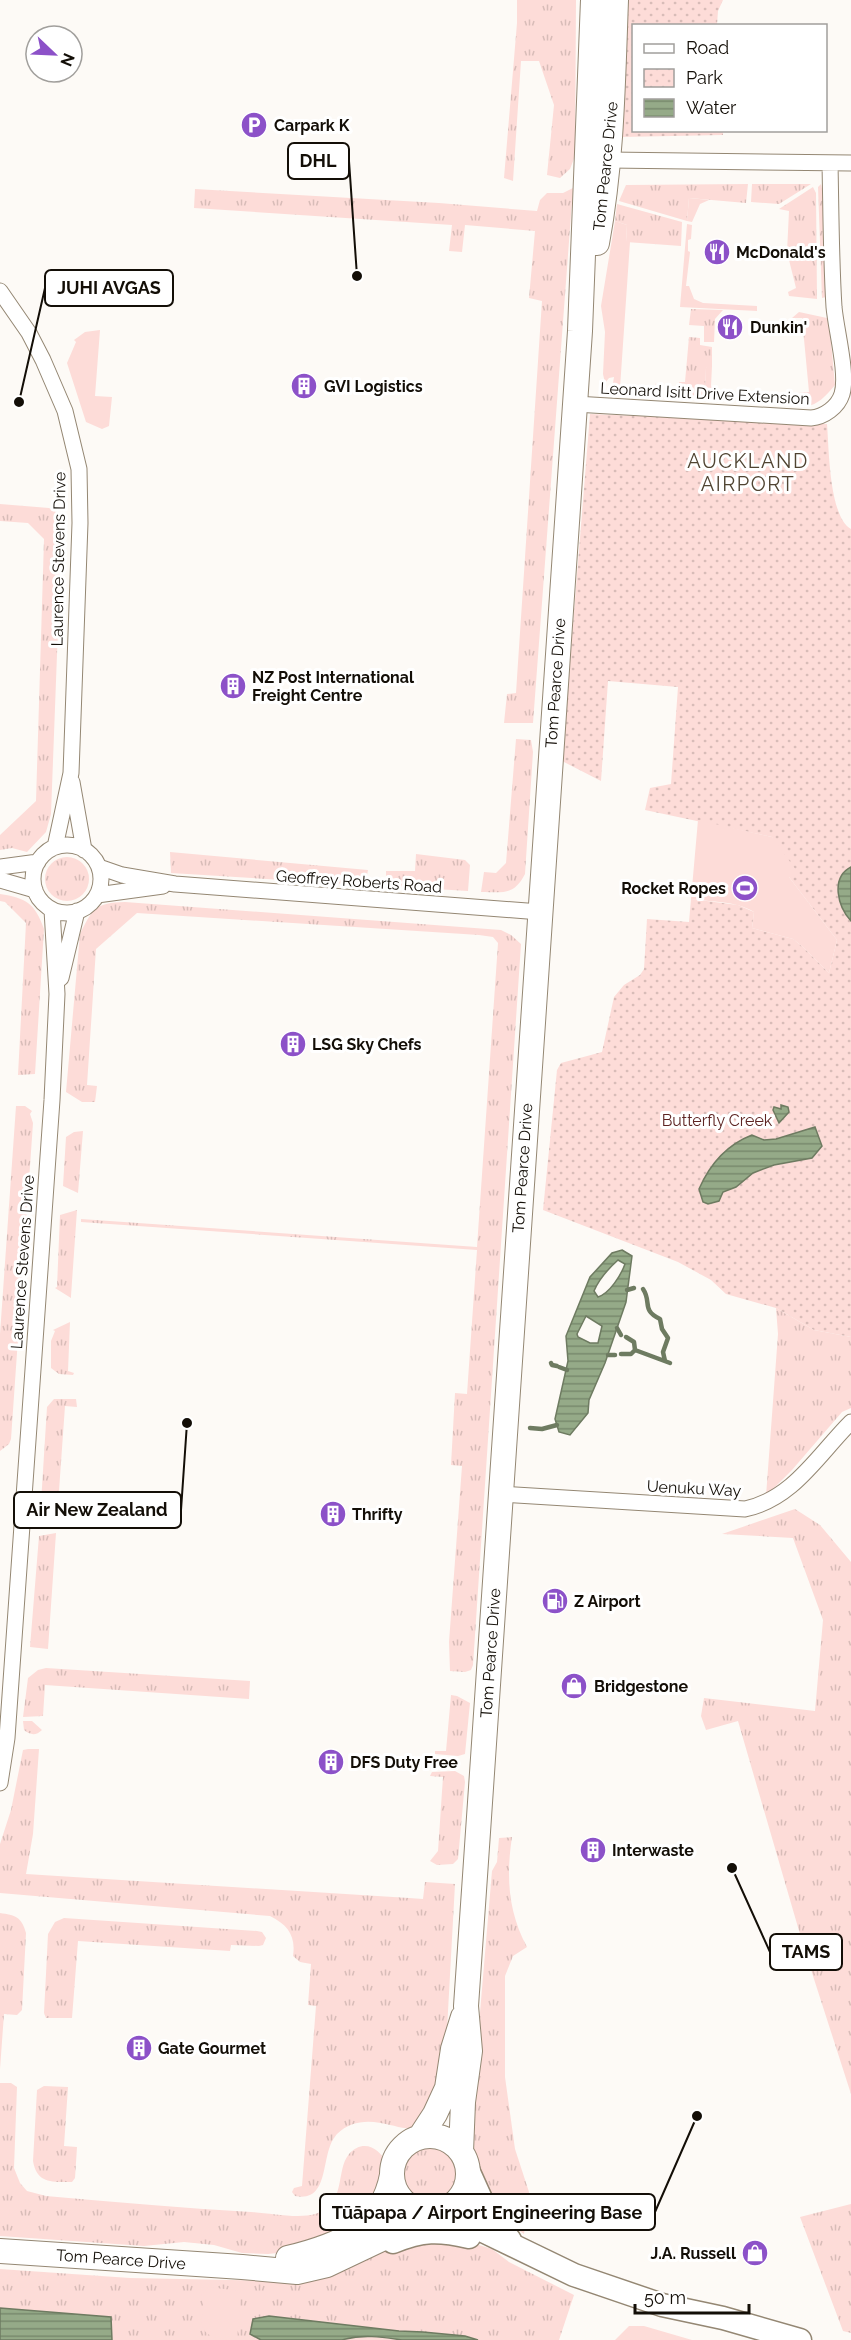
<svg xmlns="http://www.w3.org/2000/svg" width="851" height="2340" viewBox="0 0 851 2340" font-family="Raleway,sans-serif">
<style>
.grass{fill:url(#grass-tufts)}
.park{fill:url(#park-dots)}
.garden{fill:#fddcd8}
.water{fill:url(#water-rules);stroke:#6e7b61;stroke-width:1.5;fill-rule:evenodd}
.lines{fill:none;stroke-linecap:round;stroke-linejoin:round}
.stream{stroke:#6e7b61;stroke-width:4.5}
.street-casing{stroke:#948773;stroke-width:17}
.secondary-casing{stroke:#948773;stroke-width:25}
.primary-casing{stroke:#948773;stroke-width:26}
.street{stroke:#fff;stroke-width:15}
.secondary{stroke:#fff;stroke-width:22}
.primary{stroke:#fff;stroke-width:24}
.labels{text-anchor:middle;stroke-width:6;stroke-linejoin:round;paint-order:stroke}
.poi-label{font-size:16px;font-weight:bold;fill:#130e07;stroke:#fff;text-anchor:start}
.street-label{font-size:16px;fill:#130e07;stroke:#fff}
.park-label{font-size:16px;fill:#5d2422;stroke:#fff}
.quarter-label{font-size:20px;letter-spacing:1.5px;fill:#504432;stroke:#fff}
.leader{fill:none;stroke:#130e07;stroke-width:2}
.callout-dot{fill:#130e07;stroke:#fff;stroke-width:2}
.callout{fill:#fff;stroke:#130e07;stroke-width:2}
.callout-label{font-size:18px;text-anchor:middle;font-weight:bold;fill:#130e07}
</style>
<defs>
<pattern id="grass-tufts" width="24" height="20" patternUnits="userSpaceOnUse" patternTransform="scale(1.5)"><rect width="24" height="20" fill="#fddcd8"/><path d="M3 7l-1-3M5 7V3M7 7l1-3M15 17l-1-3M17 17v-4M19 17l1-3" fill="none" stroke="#d8bcb8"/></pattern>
<pattern id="park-dots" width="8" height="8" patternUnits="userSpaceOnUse" patternTransform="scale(1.5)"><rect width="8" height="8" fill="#fddcd8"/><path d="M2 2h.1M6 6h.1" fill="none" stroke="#d8bcb8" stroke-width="1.8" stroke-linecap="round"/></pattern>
<pattern id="water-rules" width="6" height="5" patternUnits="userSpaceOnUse" patternTransform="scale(1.5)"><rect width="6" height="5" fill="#95aa88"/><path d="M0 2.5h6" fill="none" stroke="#78896d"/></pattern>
</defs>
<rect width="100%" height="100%" fill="#fdfaf6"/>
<path class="grass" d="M517 0H576L575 156 570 169 560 178 547 175 554 105 539 61H521L513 181 504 178 517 23Z
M748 184 746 203 689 198 687 221 619 201 626 185Z
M752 184H811L779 204 751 202Z
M821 184 824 198 826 297 822 298 818 187Z
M813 187 816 193 817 299 789 296 788 292 796 288 787 252 789 211 779 209Z
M573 188 533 723H504L507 694 516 693 542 301 529 298 535 231 465 225 462 252 449 251 452 225 194 208 195 189 439 203 537 211 540 200 547 193H563Z
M617 204 682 222 681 246 626 242 627 225 615 221Z
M691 309 723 310 715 319 714 342H704V326L689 325Z
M799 312 827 318 829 321 835 385C824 398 813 411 796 404L798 393 809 392 802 318H792Z
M689 337 700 338V345L712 347V366L706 368 705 397 685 396 679 385V382H685Z
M0 504 49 508 58 513 62 522 51 814 46 832 27 852 12 848 0 850V835L36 801 44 539 28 523 0 521Z
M516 739 531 740 533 752 525 874C514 896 502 892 481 892L484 872 496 873 506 863Z
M170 852 368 870 365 885 171 873Z
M416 854 465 860 470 865 468 891 386 886V871H415Z
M45 879a22 22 0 1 1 44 0a22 22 0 1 1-44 0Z
M0 894C26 898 35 903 44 929L35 1074 18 1075 26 923 5 902 0 901Z
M125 902 501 930 511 935 521 944 473 1665 471 1670 465 1672 450 1671 449 1642 462 1466 451 1465 455 1393 467 1394 477 1250 81 1222V1219L477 1247 498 943 493 937 479 935 137 913 96 949 87 1085 97 1086 95 1102H82L66 1092 80 934C93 908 95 903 125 902Z
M16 1106H25L32 1111 30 1114 33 1123 11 1439 9 1444 0 1451V1458V1334Z
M83 1131 78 1193 63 1186 66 1137 74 1132Z
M77 1210 71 1296V1298L55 1288 57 1287 60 1215Z
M776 1308 814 1330 851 1337V1408L842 1412 792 1470 766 1496 778 1334Z
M70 1322 68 1371 74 1373 73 1375 59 1374 51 1368V1341L55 1331 53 1330Z
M54 1399H76L77 1407 65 1406 57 1519H40L47 1407Z
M795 1509 820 1525 851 1562V2094L804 1948 738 1721 706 1730 701 1716 704 1698 815 1711 823 1620 793 1538 722 1534Z
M56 1533 48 1649 30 1647 39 1536Z
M46 1668 250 1681 249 1699 45 1685 43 1716 23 1717 28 1678 38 1670Z
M451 1695 457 1696 470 1703 465 1754 458 1756 435 1754V1751H446Z
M23 1721H32L42 1730C36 1736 30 1735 24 1730Z
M28 1749H39L33 1834 26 1874 409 1898 423 1899 425 1882 455 1884 445 2066 422 2122C418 2124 413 2127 409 2128 403 2129 396 2126 390 2125 372 2120 352 2119 337 2134 319 2153 332 2203 295 2196L292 2192 294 2188 302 2186 316 2006 308 2005 311 1964 300 1962 293 1956C296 1936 288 1925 270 1916L0 1893V1844L11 1810 23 1750Z
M455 1771 464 1776 465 1782 458 1859 453 1864 437 1865 430 1861 438 1851 443 1777 430 1776 432 1772Z
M512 1837C506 1876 508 1912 527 1947L513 1956 505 1976V2077L515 2149 529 2192 524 2234 505 2221 479 2179 469 2142 492 1871 497 1862 499 1838Z
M0 1913C15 1915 22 1917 26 1933L22 2010 17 2015 4 2014 0 2069Z
M64 1918 257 1931 262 1932 266 1938 263 1945 259 1946 231 1945 230 1951 78 1941 72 2018H46L44 2013 48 1934 55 1922Z
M0 2083H11L17 2087 14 2168 20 2183 27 2191 46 2196C114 2202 183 2208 251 2212 269 2213 298 2219 315 2214 347 2205 335 2171 349 2154 363 2138 381 2148 387 2165L367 2216 287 2252 268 2254 242 2253 214 2245 184 2242 144 2246 0 2236Z
M44 2086 68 2087 64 2146 77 2147 75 2178 72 2182C52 2182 37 2184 33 2161L37 2090Z
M404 2174a27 27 0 1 1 54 0a27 27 0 1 1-54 0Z
M851 2204V2333L843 2331 800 2217Z
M466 2241 492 2249 509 2262 574 2295 559 2340H0V2269L130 2278 277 2281 393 2244Z"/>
<path class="park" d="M627 0H723L718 11 717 25 634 26V130L723 131V135L621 137Z
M590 414 827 424C829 448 829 517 851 529V1337L814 1330 776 1308 726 1294 711 1280 678 1262 543 1210 557 1070 561 1063 602 1052 614 997 624 985 640 975 644 969 647 919 689 922 691 899 738 905 754 912 752 928 793 939 804 948 829 973 837 940 789 877 772 837 645 810 650 788 671 784 678 687 608 681 601 781 562 761Z"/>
<path class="garden" d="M689 198 709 200 700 204 692 222 687 221Z
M615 221 627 225 626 242H630L620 388 654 391 656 382 655 394 620 392 612 389 614 377 609 378 605 383 603 374 605 332 601 306Z
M687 224 692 225 691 239 688 240V251L690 252 686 286H689L694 299 703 303 757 306V311L680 307Z
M100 330 95 396 112 397 109 426 102 429 86 422 67 363 76 342 74 340 85 332Z
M708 366H712L711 386 716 392C729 397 751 401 765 396L766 400 705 397 706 368Z
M698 820 772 837 796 870 789 877 837 940 829 973 804 948 793 939 752 928 754 912C737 901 711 902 691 899Z
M208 2287 241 2291 237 2340C220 2339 199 2339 202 2316 203 2307 204 2305 201 2296Z
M629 2326H644L692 2340H615Z"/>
<path class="water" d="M851 867V921C838 907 830 878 851 867Z
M781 1105 788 1107 789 1112 779 1123 773 1110 774 1107 781 1109Z
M815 1127 822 1146 812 1158 774 1165 753 1173 736 1187 723 1192 719 1201 708 1204 703 1202 699 1189C710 1164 726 1145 752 1135L764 1140 776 1139Z
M622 1250 632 1256 626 1302 605 1363 589 1400 588 1413 570 1435 559 1432 555 1419 568 1361 566 1336 590 1277 612 1253ZM618 1260 625 1264C621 1275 610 1293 598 1297L594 1291C599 1279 608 1269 618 1260ZM586 1316 602 1326 598 1343H590L578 1337 577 1334Z
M0 2308 111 2317 112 2340H0Z
M269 2316 399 2331 423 2332 465 2336 478 2340C456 2340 423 2340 402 2340 382 2337 362 2334 342 2340H261L250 2334 253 2319Z"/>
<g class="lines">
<path class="stream" d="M643 1289C652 1302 641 1310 660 1319L662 1329 668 1338 663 1352 665 1361
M627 1290 634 1288
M617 1328 621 1335
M626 1337 634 1342 635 1350
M621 1354H631L635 1350 670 1363
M608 1355H615
M551 1363 552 1365 557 1366
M559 1367 567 1370
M530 1428 542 1429 557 1425"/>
<defs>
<path id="street" d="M609 160 851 163
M0 291 29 333 43 360 65 411 79 469 80 523 71 773 55 847
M575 404 811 418C824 417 838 407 842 394 848 374 836 330 834 307 831 259 831 211 830 163
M72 782 84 850
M33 879a34 34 0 1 1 68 0a34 34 0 1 1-68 0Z
M0 867 38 862
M99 867 122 875 175 884 540 912
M0 880 35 890
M97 895 163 886
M61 978 77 911
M501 1494 745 1509C793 1499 818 1455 851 1422
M0 1783 7 1738 52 1100 57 994 52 910"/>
<path id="secondary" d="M468 2170 486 2210 510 2240
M433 2213 479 2229 574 2275 662 2305 723 2318 800 2340
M393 2242C423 2230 438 2230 469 2237"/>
<path id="primary" d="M597 243C612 162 613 82 616 0
M392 2174a38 38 0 1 1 76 0a38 38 0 1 1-76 0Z
M420 2137 435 2114 447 2088 453 2049 463 2017
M461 2152 463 2102 470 2051 466 2006 475 1876 580 331 593 0
M0 2251 242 2267 297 2272 327 2265 407 2227 432 2213
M288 2258C337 2246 382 2230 392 2175"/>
</defs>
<use href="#street" class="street-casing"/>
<use href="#secondary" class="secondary-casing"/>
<use href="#primary" class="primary-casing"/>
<use href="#street" class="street"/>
<use href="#secondary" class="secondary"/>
<use href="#primary" class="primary"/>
</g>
<defs>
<symbol id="parking-disc" viewBox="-11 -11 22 22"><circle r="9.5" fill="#8c51c8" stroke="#fff"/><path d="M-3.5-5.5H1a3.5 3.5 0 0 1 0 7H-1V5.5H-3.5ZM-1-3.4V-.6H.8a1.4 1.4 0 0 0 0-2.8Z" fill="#fff"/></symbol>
<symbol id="restaurant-disc" viewBox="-11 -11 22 22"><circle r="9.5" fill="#8c51c8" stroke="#fff"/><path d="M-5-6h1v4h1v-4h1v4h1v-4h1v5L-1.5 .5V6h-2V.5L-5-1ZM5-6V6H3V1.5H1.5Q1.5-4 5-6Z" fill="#fff"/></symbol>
<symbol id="building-disc" viewBox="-11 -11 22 22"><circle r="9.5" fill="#8c51c8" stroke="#fff"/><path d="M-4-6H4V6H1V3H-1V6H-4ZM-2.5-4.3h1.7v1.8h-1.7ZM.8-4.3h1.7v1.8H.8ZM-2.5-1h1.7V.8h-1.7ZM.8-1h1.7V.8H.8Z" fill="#fff"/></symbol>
<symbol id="stadium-disc" viewBox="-11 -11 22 22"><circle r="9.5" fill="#8c51c8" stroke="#fff"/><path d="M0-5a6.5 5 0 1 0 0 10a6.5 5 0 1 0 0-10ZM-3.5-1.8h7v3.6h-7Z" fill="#fff"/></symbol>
<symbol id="fuel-disc" viewBox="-11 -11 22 22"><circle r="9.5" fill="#8c51c8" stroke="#fff"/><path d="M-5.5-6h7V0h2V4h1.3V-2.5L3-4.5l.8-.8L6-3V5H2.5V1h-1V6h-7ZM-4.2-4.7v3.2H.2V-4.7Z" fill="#fff"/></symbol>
<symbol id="shop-disc" viewBox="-11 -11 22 22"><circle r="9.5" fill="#8c51c8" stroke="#fff"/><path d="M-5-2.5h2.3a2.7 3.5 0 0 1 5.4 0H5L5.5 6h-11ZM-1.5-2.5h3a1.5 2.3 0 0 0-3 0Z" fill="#fff"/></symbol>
</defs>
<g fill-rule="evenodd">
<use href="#parking-disc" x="239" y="110" width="30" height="30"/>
<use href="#restaurant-disc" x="702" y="237" width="30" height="30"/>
<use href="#restaurant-disc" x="715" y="312" width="30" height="30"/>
<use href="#building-disc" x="289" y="371" width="30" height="30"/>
<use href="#building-disc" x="218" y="671" width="30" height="30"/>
<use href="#stadium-disc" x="730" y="873" width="30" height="30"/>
<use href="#building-disc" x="278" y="1029" width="30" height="30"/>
<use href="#building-disc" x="318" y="1499" width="30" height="30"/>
<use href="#fuel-disc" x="540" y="1586" width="30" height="30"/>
<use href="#shop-disc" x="559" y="1671" width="30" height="30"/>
<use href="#building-disc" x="316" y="1747" width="30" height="30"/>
<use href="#building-disc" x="578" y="1835" width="30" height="30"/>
<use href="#building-disc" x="124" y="2033" width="30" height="30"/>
<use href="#shop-disc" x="740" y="2238" width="30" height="30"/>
</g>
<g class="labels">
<g class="poi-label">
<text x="274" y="131">Carpark K</text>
<text x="736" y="258">McDonald's</text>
<text x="750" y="333">Dunkin'</text>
<text x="324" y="392">GVI Logistics</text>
<text x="252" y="683">NZ Post International<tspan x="252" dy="18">Freight Centre</tspan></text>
<text x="726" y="894" text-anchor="end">Rocket Ropes</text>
<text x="312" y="1050">LSG Sky Chefs</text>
<text x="352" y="1520">Thrifty</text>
<text x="574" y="1607">Z Airport</text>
<text x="594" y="1692">Bridgestone</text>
<text x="350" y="1768">DFS Duty Free</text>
<text x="612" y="1856">Interwaste</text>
<text x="158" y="2054">Gate Gourmet</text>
<text x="736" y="2259" text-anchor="end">J.A. Russell</text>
</g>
<g class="street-label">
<text transform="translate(605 166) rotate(-84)" y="6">Tom Pearce Drive</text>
<text transform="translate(705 393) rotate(3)" y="6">Leonard Isitt Drive Extension</text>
<text transform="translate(58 559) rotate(-89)" y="6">Laurence Stevens Drive</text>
<text transform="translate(555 683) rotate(-86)" y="6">Tom Pearce Drive</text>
<text transform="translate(359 881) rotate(4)" y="6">Geoffrey Roberts Road</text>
<text transform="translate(522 1168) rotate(-86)" y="6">Tom Pearce Drive</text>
<text transform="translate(22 1262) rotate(-86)" y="6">Laurence Stevens Drive</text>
<text transform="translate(694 1488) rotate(3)" y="6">Uenuku Way</text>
<text transform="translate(490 1653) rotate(-86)" y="6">Tom Pearce Drive</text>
<text transform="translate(121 2259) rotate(4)" y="6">Tom Pearce Drive</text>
</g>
<g class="park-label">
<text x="717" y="1126">Butterfly Creek</text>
</g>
<g class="quarter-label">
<text x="748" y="468">AUCKLAND<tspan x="748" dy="23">AIRPORT</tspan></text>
</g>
</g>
<path class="leader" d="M357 276L349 161M19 402L45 288M187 1423L181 1510M732 1868L770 1952M697 2116L655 2212"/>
<g class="callout-dot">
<circle cx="357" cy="276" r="6"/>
<circle cx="19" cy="402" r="6"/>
<circle cx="187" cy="1423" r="6"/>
<circle cx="732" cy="1868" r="6"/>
<circle cx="697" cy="2116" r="6"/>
</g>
<g class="callout">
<rect x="288" y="143" width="61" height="36" rx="6"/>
<rect x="45" y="270" width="128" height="36" rx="6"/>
<rect x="14" y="1492" width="167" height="36" rx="6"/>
<rect x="770" y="1934" width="72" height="36" rx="6"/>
<rect x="320" y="2194" width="335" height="36" rx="6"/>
</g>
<g class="callout-label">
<text x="318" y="167">DHL</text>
<text x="109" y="294">JUHI AVGAS</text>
<text x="97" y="1516">Air New Zealand</text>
<text x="806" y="1958">TAMS</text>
<text x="487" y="2219">Tūāpapa / Airport Engineering Base</text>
</g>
<rect x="632" y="24" width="195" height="108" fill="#ffffff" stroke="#a19f9c" stroke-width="1.5"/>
<rect x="644" y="44" width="30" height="9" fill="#ffffff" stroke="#a19f9c" stroke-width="1.5"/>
<text x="686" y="54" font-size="18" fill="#130e07">Road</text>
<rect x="644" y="69" width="30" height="18" fill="url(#park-dots)" stroke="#a19f9c" stroke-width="1.5"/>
<text x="686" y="84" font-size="18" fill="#130e07">Park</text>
<rect x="644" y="99" width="30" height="18" fill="url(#water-rules)" stroke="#a19f9c" stroke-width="1.5"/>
<text x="686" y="114" font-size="18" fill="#130e07">Water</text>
<g transform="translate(54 54) rotate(113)"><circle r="28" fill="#ffffff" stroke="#a19f9c" stroke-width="1.5"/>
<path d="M0-4.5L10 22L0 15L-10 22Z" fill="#8c51c8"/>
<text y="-9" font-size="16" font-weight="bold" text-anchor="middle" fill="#130e07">N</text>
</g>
<path d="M635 2304v9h114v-9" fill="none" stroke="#130e07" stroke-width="3"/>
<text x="644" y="2304" font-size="18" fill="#130e07" stroke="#ffffff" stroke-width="4.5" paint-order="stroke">50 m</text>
</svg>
